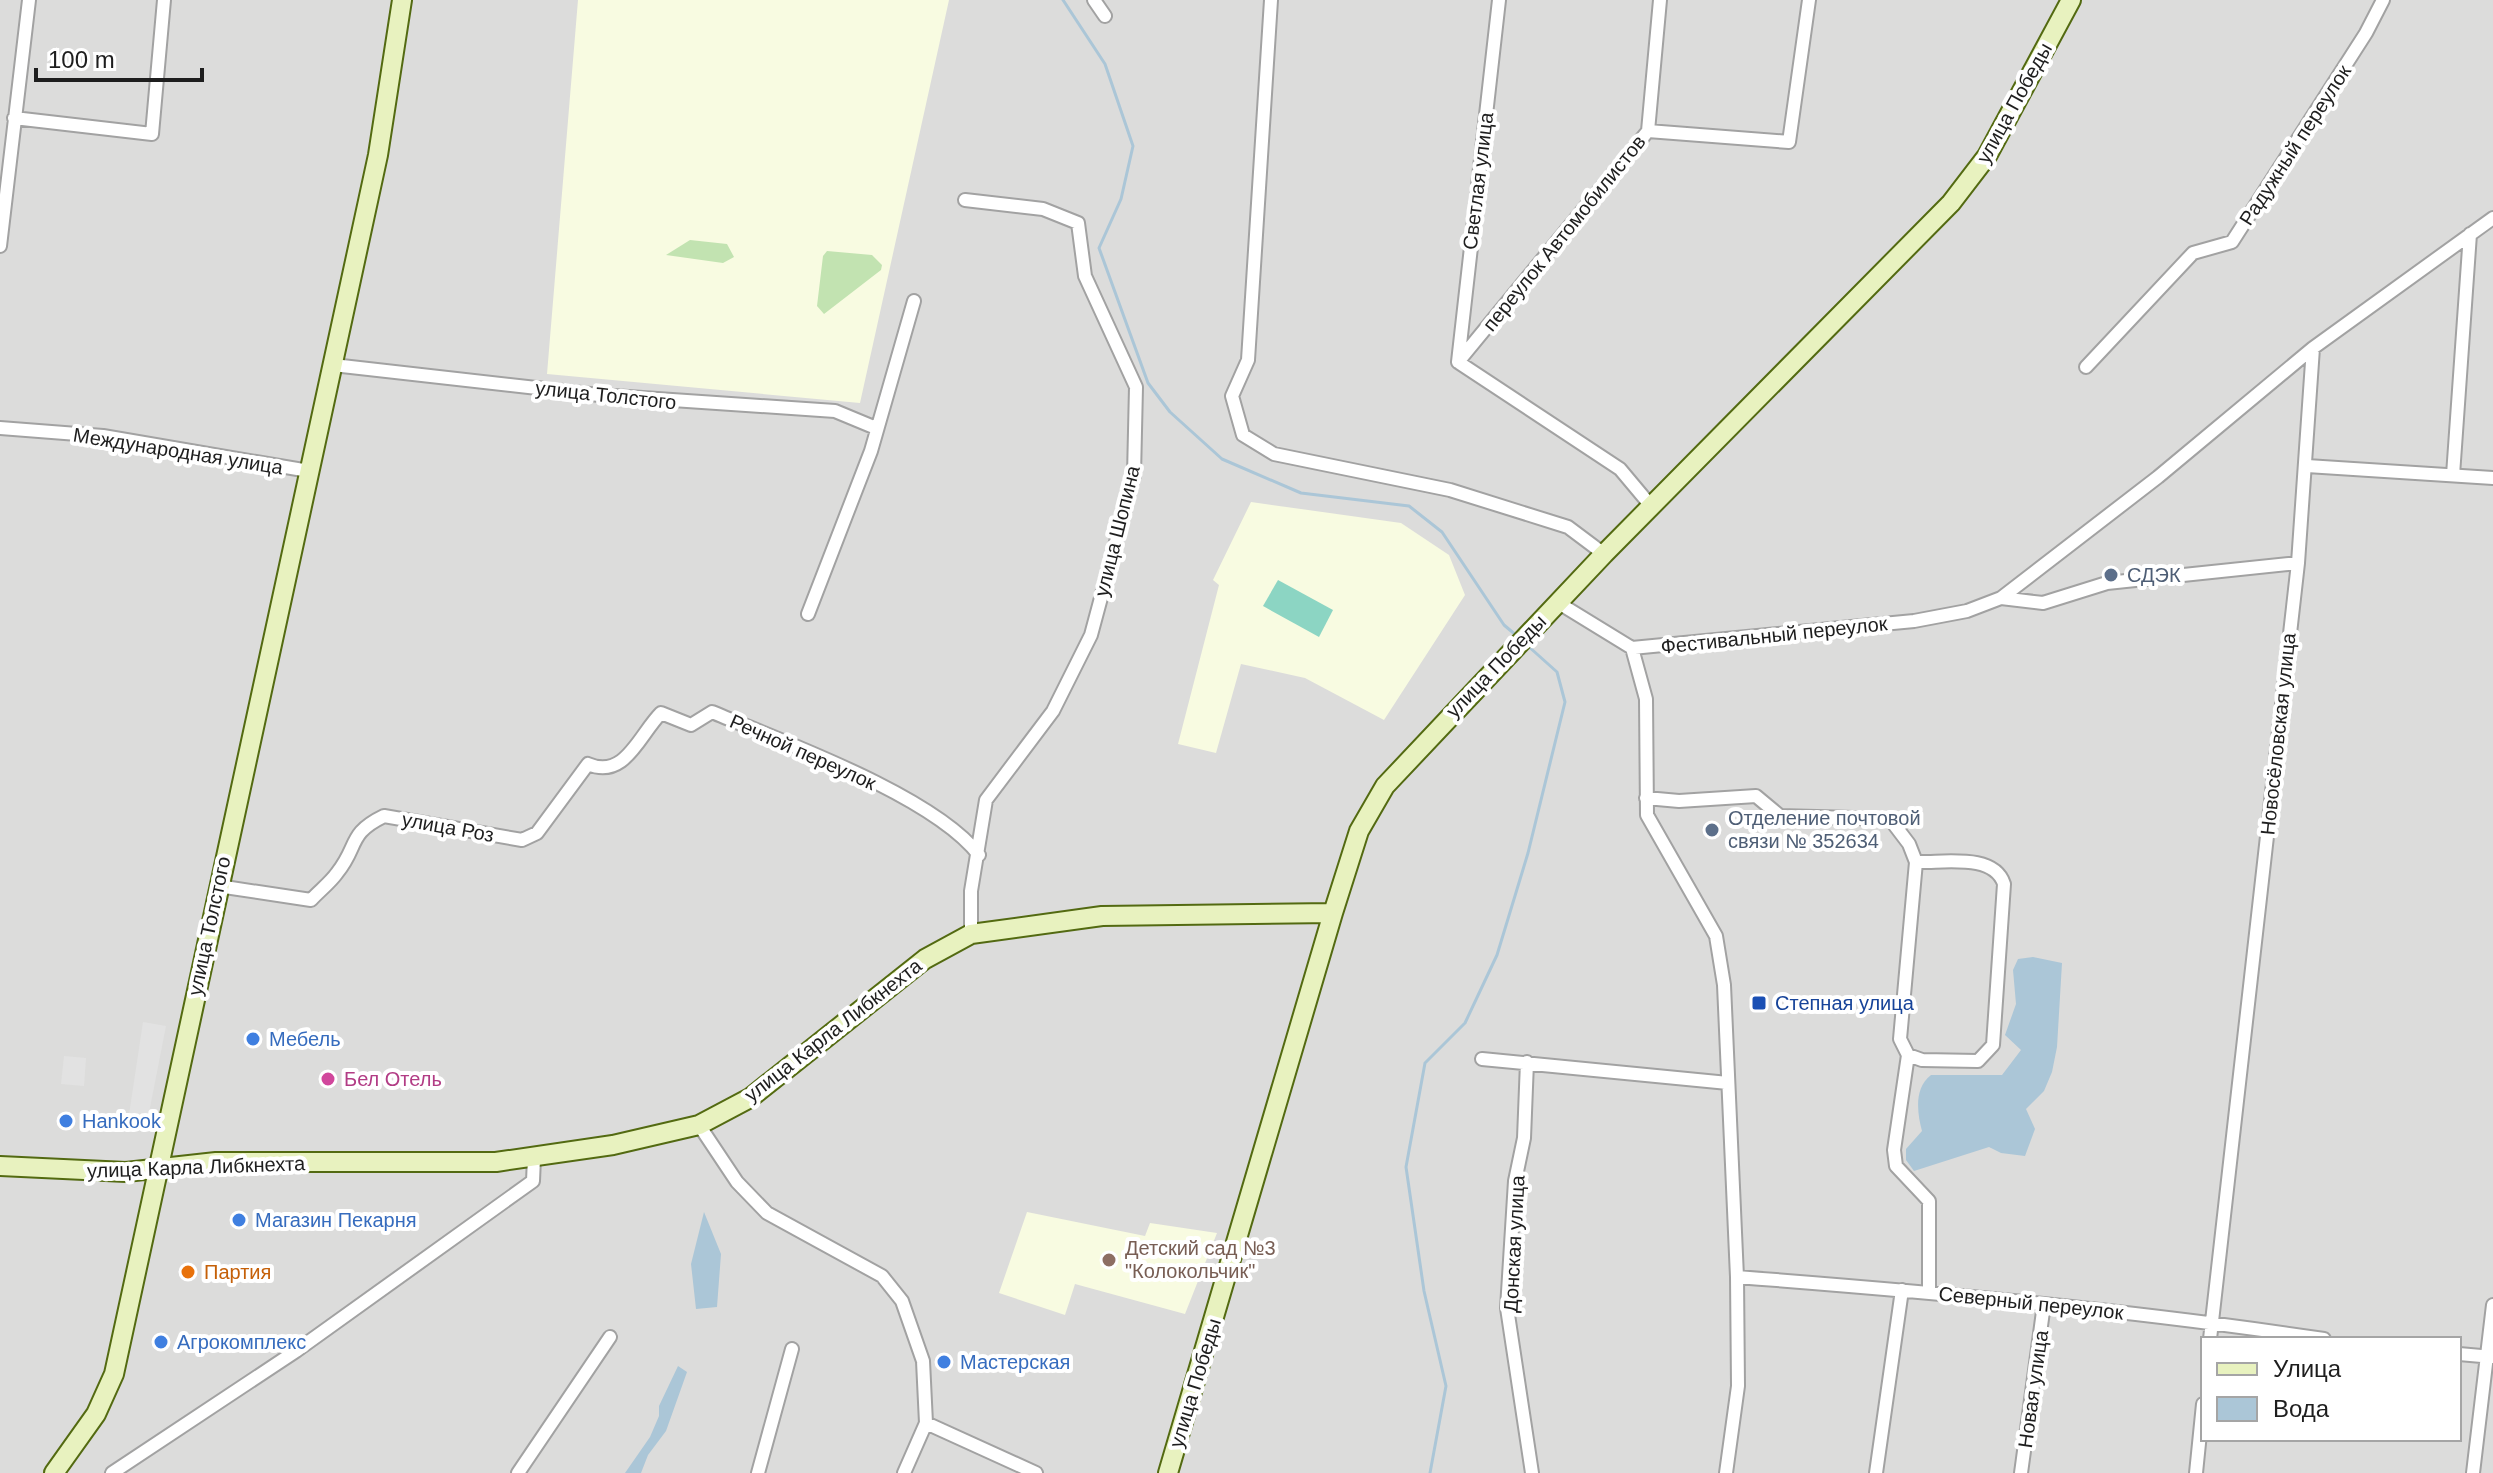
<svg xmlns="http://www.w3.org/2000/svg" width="2493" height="1473" viewBox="0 0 2493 1473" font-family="Arial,sans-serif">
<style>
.residential{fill:#dcdcdb;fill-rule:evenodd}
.education{fill:#f8fbe1}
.grass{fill:#c2e3b1}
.pitch{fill:#8cd5c3}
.parking{fill:#e2e2e2}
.water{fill:#abc6d7}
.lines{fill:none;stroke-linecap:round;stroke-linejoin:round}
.stream{stroke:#abc6d7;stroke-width:3}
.street-casing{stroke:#a2a2a2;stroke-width:16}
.secondary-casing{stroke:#536a11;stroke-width:22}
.street{stroke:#fff;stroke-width:12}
.secondary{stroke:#e8f2bf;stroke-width:18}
.service-dot{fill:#5c6f8a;stroke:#fff;stroke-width:3}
.transit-dot{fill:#1a4fb4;stroke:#fff;stroke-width:3}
.shop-dot{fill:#3f7fe0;stroke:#fff;stroke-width:3}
.hotel-dot{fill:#d1479c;stroke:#fff;stroke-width:3}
.education-dot{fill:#8d6e63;stroke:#fff;stroke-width:3}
.food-dot{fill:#e8710a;stroke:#fff;stroke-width:3}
.labels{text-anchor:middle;stroke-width:8;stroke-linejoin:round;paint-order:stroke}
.street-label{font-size:20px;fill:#1e1e1e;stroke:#fff}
.service-label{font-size:20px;fill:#4e5e75;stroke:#fff;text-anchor:start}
.transit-label{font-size:20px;fill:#164399;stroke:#fff;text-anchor:start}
.shop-label{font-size:20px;fill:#366cbe;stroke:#fff;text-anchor:start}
.hotel-label{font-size:20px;fill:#b23c85;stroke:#fff;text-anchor:start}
.education-label{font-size:20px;fill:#785e54;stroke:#fff;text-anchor:start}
.food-label{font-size:20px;fill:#c56008;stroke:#fff;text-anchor:start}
</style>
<rect width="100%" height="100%" fill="#eeede6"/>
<path class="residential" d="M0 0H2493V1473H0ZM2203 1339H2459V1439H2203Z"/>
<path class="education" d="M578 0H949L860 403 547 374Z
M1251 502 1401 523 1449 555 1465 595 1384 720 1305 678 1241 664 1216 753 1178 744 1219 585 1213 580Z
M1027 1212 1145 1236 1150 1223 1217 1233 1185 1314 1075 1284 1065 1315 999 1293Z"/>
<path class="grass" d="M690 240 727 244 734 257 723 263 666 255Z
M827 251 872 255 882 265 881 270 824 314 817 306 823 256Z"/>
<path class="pitch" d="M1278 580 1333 610 1319 637 1263 606Z"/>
<path class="parking" d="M143 1022 166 1026 147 1123 138 1121 137 1130 127 1128Z
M64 1056 86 1058 84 1086 61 1084Z"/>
<path class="water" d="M2033 957 2062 963 2057 1047 2052 1072 2044 1091 2026 1109 2035 1129 2025 1156 2001 1153 1989 1147 1914 1171 1906 1160V1149L1922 1131C1917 1112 1914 1088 1931 1075H2002L2021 1050 2005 1035 2016 1004 2013 970 2018 959Z
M704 1212 721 1254 717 1307 696 1309 691 1264Z
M678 1366 687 1372 666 1431 648 1455 641 1473H625L650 1437 659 1416V1406Z"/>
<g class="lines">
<path class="stream" d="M1063 0 1105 64 1133 146 1121 199 1099 248 1148 383 1170 412 1222 459 1301 493 1409 506 1442 532 1504 625 1517 636
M1430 1473 1446 1386 1424 1291 1406 1167 1425 1063 1465 1023 1497 955 1528 853 1565 702 1557 672 1528 646"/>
<defs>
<path id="street" d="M1094 0 1105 16
M1271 0 1248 360 1232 396 1243 435 1274 454 1450 490 1568 527 1604 554
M14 118 152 134 164 0
M1648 131 1789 142 1809 0
M965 200 1043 209 1078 223 1085 276 1136 387 1134 475 1091 635 1053 711 986 800 971 891V934
M0 246 29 0
M1458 362 1648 131 1660 0
M1458 362 1499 0
M1458 362 1620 469 1651 506
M333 365 599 395 835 411 876 428
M2086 367 2193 253 2232 242 2366 33 2383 0
M0 428 103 436 309 471
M2307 466 2493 478
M2453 475 2470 234
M2001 598 2043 603 2107 583 2298 563
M1557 602 1632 648 1914 621 1967 611 2001 598 2158 477 2313 348 2493 218
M808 614 871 451 914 301
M1632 648 1646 699 1647 815 1716 936 1724 985 1737 1277 1738 1386 1726 1473
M1646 798 1679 801 1756 796 1780 816 1890 819 1909 844 1916 862
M218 886 311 900C319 891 330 883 337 873 359 846 347 834 384 816L522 840 537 833 588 764C625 780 639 735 661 713L691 725 712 712C784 742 934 796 979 855
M1908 1055 1922 1060 1978 1061 1993 1045 2004 884C1994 853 1944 863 1916 862L1900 1039 1908 1055 1894 1150 1896 1166 1929 1201V1292
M1482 1059 1728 1083
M1527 1062 1524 1138 1515 1181 1507 1308 1532 1473
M699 1125 737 1182 767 1213 882 1276 902 1301 923 1361 926 1423 904 1473
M1737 1277C1933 1292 2130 1310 2324 1339
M2210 1339 2298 563 2313 348
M2459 1354 2493 1357
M926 1423 1036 1473
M112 1473 296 1351 533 1181 534 1158
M518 1473 610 1337
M758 1473 792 1349
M1876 1473 1902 1290
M2021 1473 2044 1304
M2196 1473 2203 1404
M2473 1473 2493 1305"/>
<path id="secondary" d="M0 1166 126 1172 216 1162H496L613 1145 699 1125 750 1098 925 959 971 934 1102 916 1333 913
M54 1473 96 1414 114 1374 378 155 402 0
M1168 1473 1333 913 1359 831 1385 786 1604 554 1951 203 1987 156 2071 0"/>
</defs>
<use href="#street" class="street-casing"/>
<use href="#secondary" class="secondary-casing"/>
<use href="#street" class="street"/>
<use href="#secondary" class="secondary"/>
</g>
<g class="service-dot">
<circle cx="2111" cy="575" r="8"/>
<circle cx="1712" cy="830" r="8"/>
</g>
<rect class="transit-dot" x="1751" y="995" width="16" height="16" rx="4"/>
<g class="shop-dot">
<circle cx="253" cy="1039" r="8"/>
<circle cx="66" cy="1121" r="8"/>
<circle cx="239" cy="1220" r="8"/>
<circle cx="161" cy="1342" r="8"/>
<circle cx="944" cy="1362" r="8"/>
</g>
<circle class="hotel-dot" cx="328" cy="1079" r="8"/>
<circle class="education-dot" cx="1109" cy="1260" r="8"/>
<circle class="food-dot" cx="188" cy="1272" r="8"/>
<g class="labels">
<g class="street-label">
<text transform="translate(2014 103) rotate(-61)" y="7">улица Победы</text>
<text transform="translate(2295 145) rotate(-57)" y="7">Радужный переулок</text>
<text transform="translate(1478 181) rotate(-83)" y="7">Светлая улица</text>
<text transform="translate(1564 233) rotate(-51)" y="7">переулок Автомобилистов</text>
<text transform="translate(606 395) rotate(6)" y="7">улица Толстого</text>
<text transform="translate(178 451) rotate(9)" y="7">Международная улица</text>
<text transform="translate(1117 531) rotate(-76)" y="7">улица Шопина</text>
<text transform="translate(1774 635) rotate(-6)" y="7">Фестивальный переулок</text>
<text transform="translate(1496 666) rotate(-46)" y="7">улица Победы</text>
<text transform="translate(2278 734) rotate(-84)" y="7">Новосёловская улица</text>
<text transform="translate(803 752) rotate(24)" y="7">Речной переулок</text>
<text transform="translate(448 827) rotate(10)" y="7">улица Роз</text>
<text transform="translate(209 926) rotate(-78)" y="7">улица Толстого</text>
<text transform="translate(833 1030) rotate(-38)" y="7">улица Карла Либкнехта</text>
<text transform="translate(196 1167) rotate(-2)" y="7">улица Карла Либкнехта</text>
<text transform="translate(1514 1244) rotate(-87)" y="7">Донская улица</text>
<text transform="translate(2031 1303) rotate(6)" y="7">Северный переулок</text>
<text transform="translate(1195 1383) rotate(-73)" y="7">улица Победы</text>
<text transform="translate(2033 1389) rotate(-82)" y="7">Новая улица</text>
</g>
<g class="service-label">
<text x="2127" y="582">СДЭК</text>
<text x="1728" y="825">Отделение почтовой<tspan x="1728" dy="23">связи № 352634</tspan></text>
</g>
<g class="transit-label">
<text x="1775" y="1010">Степная улица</text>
</g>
<g class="shop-label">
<text x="269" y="1046">Мебель</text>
<text x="82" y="1128">Hankook</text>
<text x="255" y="1227">Магазин Пекарня</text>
<text x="177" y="1349">Агрокомплекс</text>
<text x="960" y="1369">Мастерская</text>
</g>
<g class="hotel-label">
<text x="344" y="1086">Бел Отель</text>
</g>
<g class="education-label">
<text x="1125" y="1255">Детский сад №3<tspan x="1125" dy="23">"Колокольчик"</tspan></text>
</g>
<g class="food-label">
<text x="204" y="1279">Партия</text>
</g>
</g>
<rect x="2201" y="1337" width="260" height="104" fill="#ffffff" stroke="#a5a5a5" stroke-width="2"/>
<rect x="2217" y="1363" width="40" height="12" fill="#e8f2bf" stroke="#a5a5a5" stroke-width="2"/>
<text x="2273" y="1377" font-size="24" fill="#1e1e1e">Улица</text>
<rect x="2217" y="1397" width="40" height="24" fill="#abc6d7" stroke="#a5a5a5" stroke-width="2"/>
<text x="2273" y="1417" font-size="24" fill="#1e1e1e">Вода</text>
<path d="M36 68v12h166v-12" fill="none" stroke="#1e1e1e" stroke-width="4"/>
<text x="48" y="68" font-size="24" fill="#1e1e1e" stroke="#ffffff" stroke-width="6" paint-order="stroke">100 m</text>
</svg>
